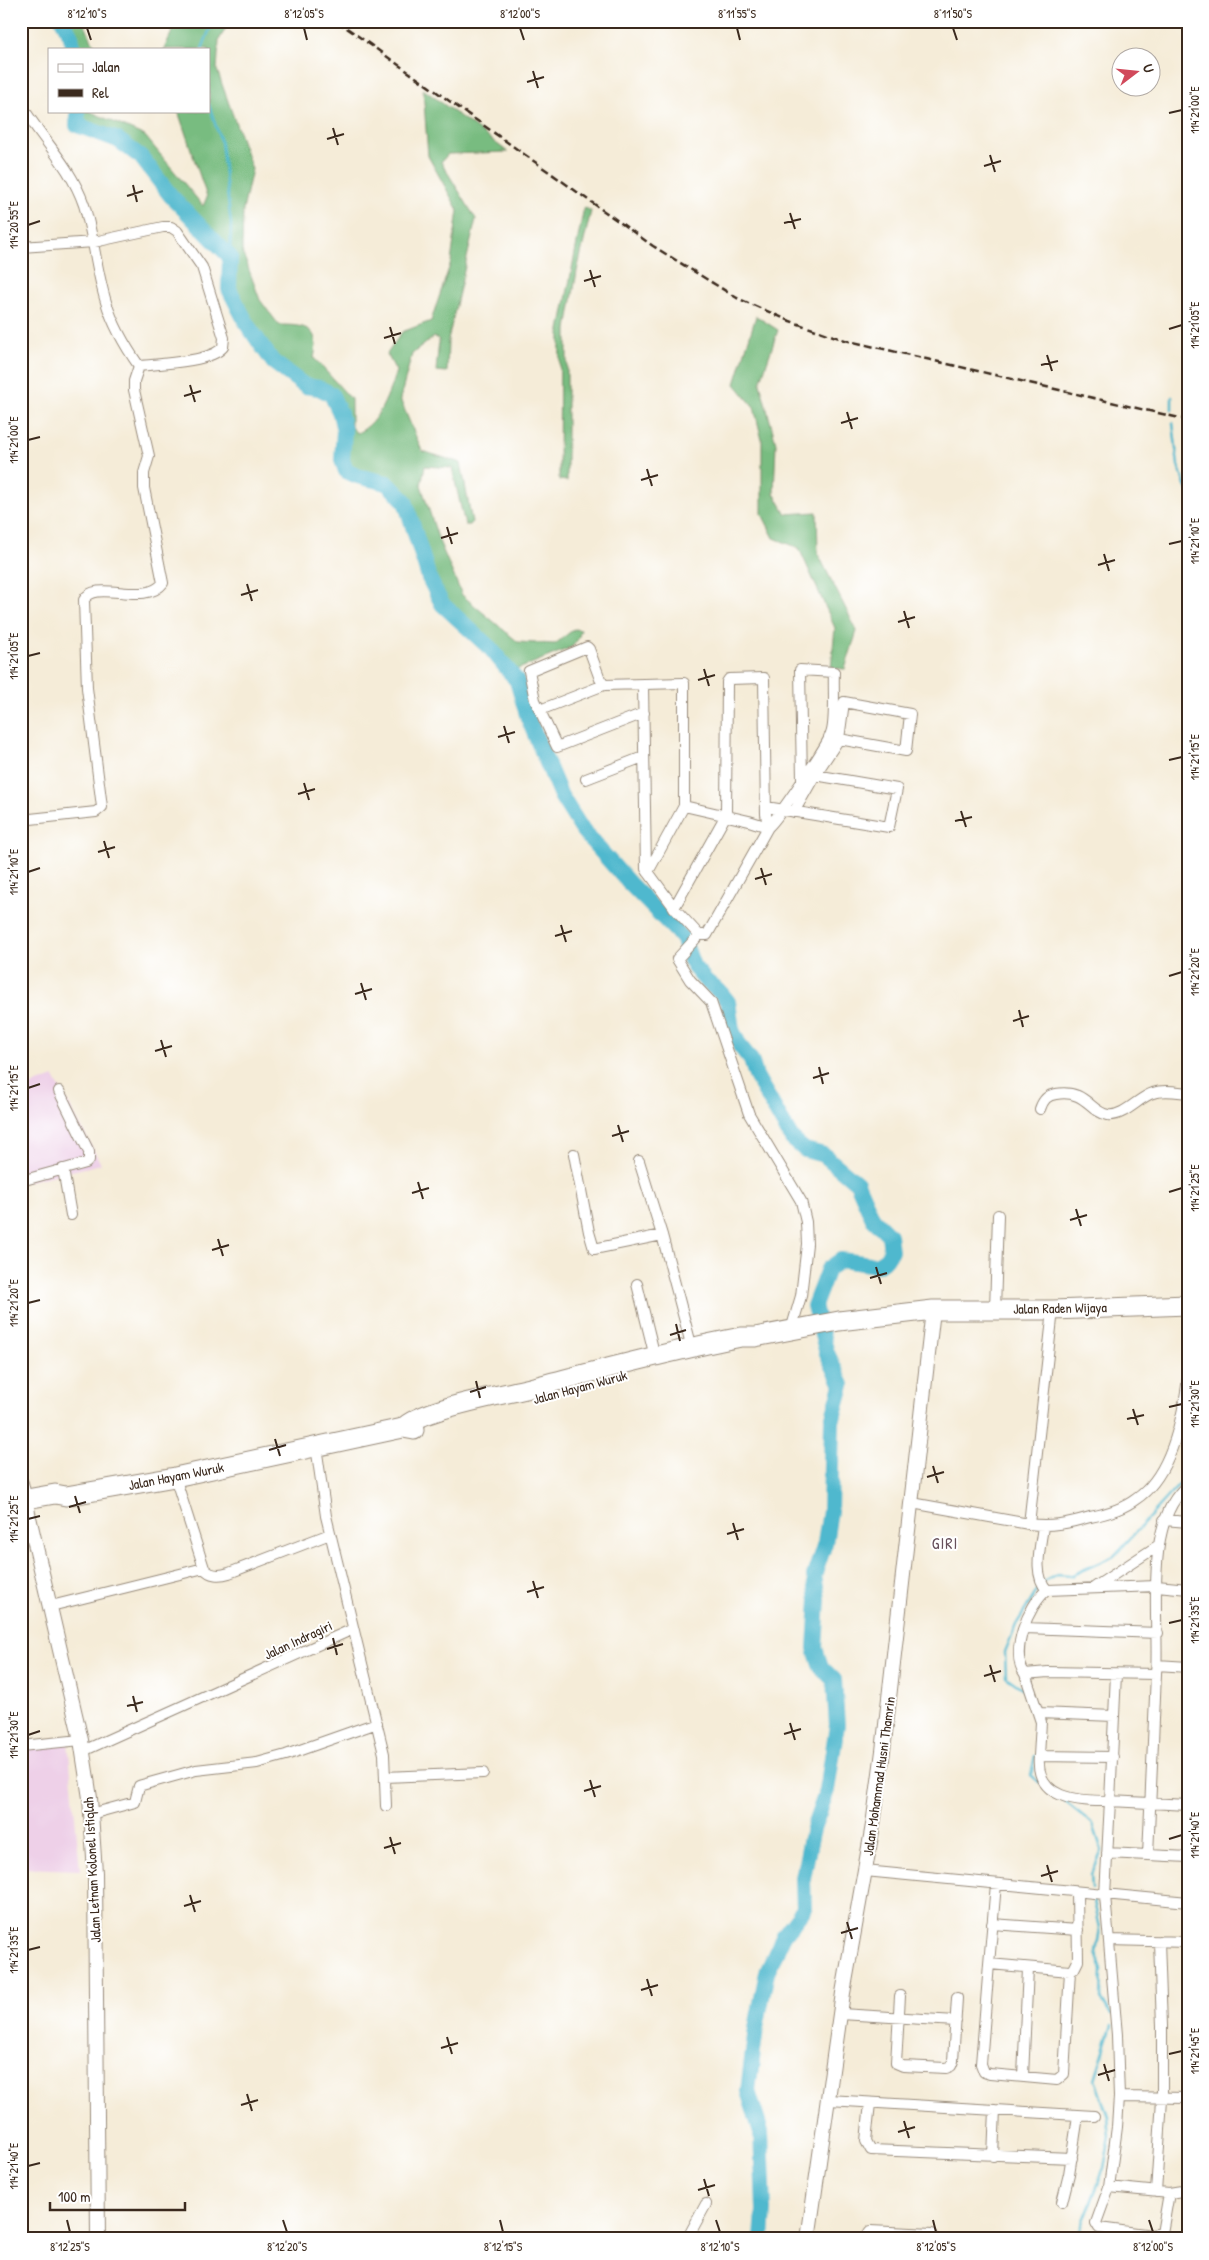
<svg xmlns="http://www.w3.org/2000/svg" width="1209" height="2260" viewBox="0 0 1209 2260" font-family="'Patrick Hand',sans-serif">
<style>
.built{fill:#eed0e8}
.forest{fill:#78bc80;stroke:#5a734f}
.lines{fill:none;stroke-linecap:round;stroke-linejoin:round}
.stream{stroke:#50b8ce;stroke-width:2.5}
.river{stroke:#50b8ce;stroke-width:16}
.street-casing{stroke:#988b7b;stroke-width:12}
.secondary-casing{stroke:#988b7b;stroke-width:16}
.highway-casing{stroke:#988b7b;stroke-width:21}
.street{stroke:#fff;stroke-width:10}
.secondary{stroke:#fff;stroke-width:14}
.highway{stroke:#fff;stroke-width:19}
.rail{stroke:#3b2a1e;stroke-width:2.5;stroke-dasharray:8 4;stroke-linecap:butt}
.ticks{fill:none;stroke:#3b2a1e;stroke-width:2}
.labels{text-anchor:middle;stroke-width:4;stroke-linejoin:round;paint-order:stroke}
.street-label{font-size:14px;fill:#3b2a1e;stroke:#fff}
.quarter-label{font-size:16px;letter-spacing:1px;fill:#67505b;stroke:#fff}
.neatline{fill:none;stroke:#3b2a1e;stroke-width:2}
.ticks-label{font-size:12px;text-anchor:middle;fill:#3b2a1e}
</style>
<rect width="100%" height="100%" fill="#fff"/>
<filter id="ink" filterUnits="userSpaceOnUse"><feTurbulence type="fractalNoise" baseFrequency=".02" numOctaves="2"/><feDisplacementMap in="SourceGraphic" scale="10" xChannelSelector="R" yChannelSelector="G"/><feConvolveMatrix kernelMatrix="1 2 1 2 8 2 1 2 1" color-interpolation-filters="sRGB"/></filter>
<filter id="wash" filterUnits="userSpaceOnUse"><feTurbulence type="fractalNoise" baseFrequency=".0096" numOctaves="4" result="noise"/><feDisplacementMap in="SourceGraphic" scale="20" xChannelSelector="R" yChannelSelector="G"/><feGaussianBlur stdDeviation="1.12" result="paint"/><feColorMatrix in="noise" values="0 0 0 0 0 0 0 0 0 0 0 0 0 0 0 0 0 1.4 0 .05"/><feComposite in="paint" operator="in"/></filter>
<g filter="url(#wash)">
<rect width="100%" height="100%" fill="#f5ecd8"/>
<path class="built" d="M54 1077 101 1164 21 1183V1089Z
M68 1742 80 1870 21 1868V1745Z"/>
<path class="forest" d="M63 21H83L96 49H73L71 36Z
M177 21H230L219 40 217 70 252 169 243 210 242 251 260 300 279 325C305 325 321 327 314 358L351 399V427L357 433C379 424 389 393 396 371L387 354 402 332 431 321 451 262 458 210 428 156 423 89 508 152 448 154 441 162 476 219 448 340 447 372 436 371 439 340 434 337 412 354 400 399 422 451 461 463 472 522 469 525H465L452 468 425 466 421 485 439 541 462 595 518 642 555 644 574 629 581 630 578 639 572 647 511 672 491 649 442 604 429 578 405 501 387 483 357 476 346 471 342 460 344 431 340 413 331 394 319 388 305 386 273 362 248 326 229 289 230 257 171 196 141 157 118 140 77 125 78 111H89L145 136 203 206 207 197 178 111H209V49H164Z
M584 207 591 211 577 271 567 329V481L559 480 560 330Z
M756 316 778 330 760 383 776 443 774 493 786 514 817 512 818 554 857 631 845 669 831 668 835 628 799 548 774 538 762 514V440L754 407 735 384Z"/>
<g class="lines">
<path class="stream" d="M202 49 213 21
M209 105 221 142 231 224 230 257
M1172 397V410
M1173 423 1178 465 1188 493
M1044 1582 1057 1575 1070 1576 1114 1556 1188 1475
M1026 1691 1006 1677 1005 1652 1016 1625 1040 1586
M1034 1714 1036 1731
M1035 1756 1031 1775 1039 1782
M1063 1800 1093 1824 1102 1851 1091 1875 1092 1889
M1093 1897 1100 1928 1096 1953 1102 1969 1101 1999 1112 2015
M1077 2239 1104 2168 1110 2136 1108 2117 1095 2079 1112 2025"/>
<path class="river" d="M63 21 71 36 73 49
M78 111 77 125 118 140 141 157 171 196 230 257 229 289 248 326 273 362 305 386 319 388 331 394 340 413 344 431 342 460 346 471 357 476 387 483 405 501 429 578 442 604 491 649 517 681 528 718 561 796 583 831 629 883 677 932 684 941 693 966 706 981 721 993 728 1002 732 1030 740 1046 751 1060 756 1076 792 1139 805 1150 824 1155 857 1183 873 1219 889 1235 891 1251 886 1259 877 1265 841 1260 828 1269 814 1306 827 1353 842 1385 832 1421 830 1511 825 1543 814 1576 818 1599 815 1648 821 1667 834 1680 837 1725 827 1790 812 1832 803 1878 804 1909 784 1935 767 1972 756 2028 748 2091 761 2132 764 2210 762 2239"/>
</g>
</g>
<g filter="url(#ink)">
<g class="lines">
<defs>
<path id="street" d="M21 105C42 139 71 167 84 205 94 237 96 270 106 302 113 325 125 346 139 366 159 364 211 362 223 347L224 338 202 267 177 231 171 227H163L94 242 21 247
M643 685 646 869 676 910 699 935 677 959 690 980 711 1002 749 1114 801 1201 806 1222 807 1244 801 1296 791 1330
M844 702 910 714 906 751 839 739Z
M540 710 604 685
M644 713 557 747 535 700 529 671 587 647 589 649 600 679 604 685 684 683V806L749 821 768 827 707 935H699
M586 779 643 757
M766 807 889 827 897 789 815 775 839 739 829 737
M794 812 815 775
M21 820 96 812 102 807 87 688 84 600C95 578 145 607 163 583L144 488V473L149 456 134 390V381L139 366
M768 827C777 820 827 746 831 734 836 722 833 686 834 672L800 670 802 780
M648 872 684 806
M674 908 726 815 727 682 729 679 764 678 766 814 768 827
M1040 1109C1043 1100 1047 1095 1056 1094 1086 1089 1090 1112 1108 1115 1124 1117 1139 1097 1153 1093 1164 1089 1177 1092 1188 1093
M574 1154 589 1232 594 1249 662 1235
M639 1161 662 1235 692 1348
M63 1169 71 1215
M21 1181 86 1163 89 1160V1152L59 1091
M637 1284 655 1357
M995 1310 998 1215
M316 1446 326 1516 384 1754 386 1806
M175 1477 204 1568C210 1576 220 1576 229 1573L330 1534
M912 1503 1029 1524 1053 1310
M1164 1520 1188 1522
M1029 1524C1051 1527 1069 1523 1090 1517 1106 1514 1123 1509 1136 1499 1171 1476 1183 1417 1188 1378
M1043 1526C1041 1545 1032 1574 1047 1590L1157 1586 1188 1589
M1095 1587 1159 1545
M1047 1590C1028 1605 1009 1653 1025 1674L1048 1672 1156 1674 1148 1855 1188 1857
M51 1606 204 1568
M1025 1628 1158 1633
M1157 1665 1188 1667
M1025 1674 1041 1722 1039 1756 1113 1757
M1156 1674C1160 1621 1142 1522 1188 1485
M1039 1713 1114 1716
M21 1746 81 1740
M83 1751 353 1629
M1039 1756C1035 1800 1078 1801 1110 1801L1116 1674
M385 1777 483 1773
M91 1814 135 1802 139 1786 142 1785 196 1770 257 1763 286 1755 377 1723
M1107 1853 1148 1855
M865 1871 1188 1902
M996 1884 989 1964 1070 1971 1074 1969 1078 1961 1077 1892
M992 1924 1078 1930
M1109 1940 1188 1942
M989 1964 981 2064 984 2072 990 2074 1057 2080 1064 2074 1070 1971
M900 1996 896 2063 903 2066 946 2068 951 2066 953 2061 957 1998
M841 2014 956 2021
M1023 2076 1028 1969
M1119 2097 1188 2098
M829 2100 1094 2116
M870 2103 866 2141 871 2150 1072 2158
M993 2156 995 2110
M1109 2187 1169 2193 1162 2233 1152 2235 1099 2228 1096 2223 1109 2187 1117 2127 1119 2097 1117 2035 1105 1895 1110 1801 1188 1805
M1156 2192 1162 2099V2026L1159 1941
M1169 2193 1188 2190
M1062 2202 1069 2174 1078 2116
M687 2239 706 2204
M865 2239 870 2231 932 2234"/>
<path id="secondary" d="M21 1483 81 1740 90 1798 95 1873 98 2239
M808 2239 843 1993 873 1825 883 1751 933 1310"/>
<path id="highway" d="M403 1428C418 1410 500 1395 526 1389 597 1371 669 1351 741 1337H755L839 1321 933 1310H1053L1188 1305
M21 1500 55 1494 66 1496 175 1477 403 1428 414 1430"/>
</defs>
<use href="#street" class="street-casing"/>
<use href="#secondary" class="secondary-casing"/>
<use href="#highway" class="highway-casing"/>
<use href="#street" class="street"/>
<use href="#secondary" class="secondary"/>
<use href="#highway" class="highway"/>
<path class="rail" d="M337 21 653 246 737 298 790 321 845 340 1188 420"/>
</g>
</g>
<path class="ticks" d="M87 28 91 40M304 28 307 40M520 28 524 40M737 28 740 40M953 28 957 40M533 71 538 88M527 82 544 77M1169 113 1182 110M333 128 338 145M327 139 344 134M990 155 995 172M984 166 1001 161M133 185 137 202M127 196 143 191M790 213 795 229M784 223 801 219M28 225 40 221M590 270 595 287M584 281 601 276M390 327 395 344M1169 329 1182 325M384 338 401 333M1047 355 1052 371M1041 365 1058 361M190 385 195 402M184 396 201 391M847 412 852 429M841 423 858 418M28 440 40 437M647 469 652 486M641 480 658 475M447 527 452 544M441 538 458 533M1169 544 1182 541M1104 554 1109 571M1098 565 1115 560M247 584 252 601M241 595 258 590M904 611 909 628M898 622 915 617M28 656 40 653M704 669 709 686M698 680 715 675M504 726 509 743M498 737 515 732M1169 760 1182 757M304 783 309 800M298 794 315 789M961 811 966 827M955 821 972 817M104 841 109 858M98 852 115 847M761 868 766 885M28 872 40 868M755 879 772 874M561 925 566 942M555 936 572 931M1169 976 1182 972M361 983 366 1000M355 994 372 989M1019 1010 1023 1027M1013 1021 1029 1016M161 1040 166 1057M155 1051 172 1046M819 1067 823 1084M813 1078 829 1073M28 1088 40 1084M618 1125 623 1142M612 1136 629 1131M418 1182 423 1199M1169 1192 1182 1188M412 1193 429 1188M1076 1209 1081 1226M1070 1220 1087 1215M218 1239 223 1256M212 1250 229 1245M876 1267 881 1284M870 1278 887 1273M28 1303 40 1300M676 1324 680 1341M670 1335 686 1330M476 1381 480 1398M470 1392 486 1387M1169 1407 1182 1404M1133 1409 1138 1425M1127 1419 1144 1415M275 1439 280 1456M269 1450 286 1445M933 1466 938 1483M927 1477 944 1472M75 1496 80 1513M69 1507 86 1502M28 1519 40 1516M733 1523 738 1540M727 1534 744 1529M533 1581 538 1598M527 1592 544 1587M1169 1623 1182 1620M333 1638 337 1655M327 1649 343 1644M990 1665 995 1682M984 1676 1001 1671M133 1696 137 1712M127 1706 143 1702M790 1723 795 1740M784 1734 801 1729M28 1735 40 1731M590 1780 595 1797M584 1791 601 1786M390 1837 395 1854M1169 1839 1182 1835M384 1848 401 1843M1047 1865 1052 1882M1041 1876 1058 1871M190 1895 195 1912M184 1906 201 1901M847 1922 852 1939M841 1933 858 1928M28 1950 40 1947M647 1979 652 1996M641 1990 658 1985M447 2037 452 2054M441 2048 458 2043M1169 2054 1182 2051M1104 2064 1109 2081M1098 2075 1115 2070M247 2094 252 2111M241 2105 258 2100M904 2121 909 2138M898 2132 915 2127M28 2166 40 2163M704 2179 709 2196M698 2190 715 2185M67 2220 70 2232M283 2220 287 2232M500 2220 503 2232M716 2220 720 2232M933 2220 936 2232M1149 2220 1153 2232"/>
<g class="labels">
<g class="street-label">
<text transform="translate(1060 1308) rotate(-1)" y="5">Jalan Raden Wijaya</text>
<text transform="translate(580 1387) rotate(-15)" y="5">Jalan Hayam Wuruk</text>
<text transform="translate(176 1476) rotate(-11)" y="5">Jalan Hayam Wuruk</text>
<text transform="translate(298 1640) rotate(-25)" y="5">Jalan Indragiri</text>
<text transform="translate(879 1776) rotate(-82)" y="5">Jalan Mohammad Husni Thamrin</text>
<text transform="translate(92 1870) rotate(-93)" y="5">Jalan Letnan Kolonel Istiqlah</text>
</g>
<g class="quarter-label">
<text x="945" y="1549">GIRI</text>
</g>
</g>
<rect width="1209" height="2260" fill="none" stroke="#fff" stroke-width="55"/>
<rect x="48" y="48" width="162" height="65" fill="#ffffff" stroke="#b1aaa5"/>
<rect x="58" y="64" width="25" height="8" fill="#ffffff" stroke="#b1aaa5"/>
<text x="92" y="72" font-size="15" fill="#3b2a1e">Jalan</text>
<rect x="58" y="89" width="25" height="8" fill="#3b2a1e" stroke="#b1aaa5"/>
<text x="92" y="98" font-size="15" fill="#3b2a1e">Rel</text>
<g transform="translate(1136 72) rotate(74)"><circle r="24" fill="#ffffff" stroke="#b1aaa5"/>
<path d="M0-4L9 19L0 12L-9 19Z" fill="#d1495b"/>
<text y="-8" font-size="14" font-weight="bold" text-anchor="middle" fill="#3b2a1e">U</text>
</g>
<path d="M50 2202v8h135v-8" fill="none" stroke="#3b2a1e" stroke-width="2.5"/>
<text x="58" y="2202" font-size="15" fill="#3b2a1e" stroke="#ffffff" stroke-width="4" paint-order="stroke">100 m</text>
<rect x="28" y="28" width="1154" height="2204" class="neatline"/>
<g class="ticks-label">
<text x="87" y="18">8°12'10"S</text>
<text x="304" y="18">8°12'05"S</text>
<text x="520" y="18">8°12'00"S</text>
<text x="737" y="18">8°11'55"S</text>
<text x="953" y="18">8°11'50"S</text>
<text transform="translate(1195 110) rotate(-90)" y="4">114°21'00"E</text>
<text transform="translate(14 225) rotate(-90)" y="4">114°20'55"E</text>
<text transform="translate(1195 325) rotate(-90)" y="4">114°21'05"E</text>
<text transform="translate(14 440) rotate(-90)" y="4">114°21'00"E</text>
<text transform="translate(1195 541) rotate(-90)" y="4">114°21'10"E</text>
<text transform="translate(14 656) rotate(-90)" y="4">114°21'05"E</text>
<text transform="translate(1195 757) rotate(-90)" y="4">114°21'15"E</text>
<text transform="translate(14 872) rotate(-90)" y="4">114°21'10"E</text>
<text transform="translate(1195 972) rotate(-90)" y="4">114°21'20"E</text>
<text transform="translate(14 1088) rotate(-90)" y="4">114°21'15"E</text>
<text transform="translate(1195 1188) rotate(-90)" y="4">114°21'25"E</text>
<text transform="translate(14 1303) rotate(-90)" y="4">114°21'20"E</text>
<text transform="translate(1195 1404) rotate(-90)" y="4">114°21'30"E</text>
<text transform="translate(14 1519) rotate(-90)" y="4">114°21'25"E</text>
<text transform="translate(1195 1620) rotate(-90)" y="4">114°21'35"E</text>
<text transform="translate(14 1735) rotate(-90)" y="4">114°21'30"E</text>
<text transform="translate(1195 1835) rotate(-90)" y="4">114°21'40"E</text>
<text transform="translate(14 1950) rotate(-90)" y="4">114°21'35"E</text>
<text transform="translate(1195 2051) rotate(-90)" y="4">114°21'45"E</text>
<text transform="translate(14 2166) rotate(-90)" y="4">114°21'40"E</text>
<text x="70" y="2251">8°12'25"S</text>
<text x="287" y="2251">8°12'20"S</text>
<text x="503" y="2251">8°12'15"S</text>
<text x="720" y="2251">8°12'10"S</text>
<text x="936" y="2251">8°12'05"S</text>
<text x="1153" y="2251">8°12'00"S</text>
</g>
</svg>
